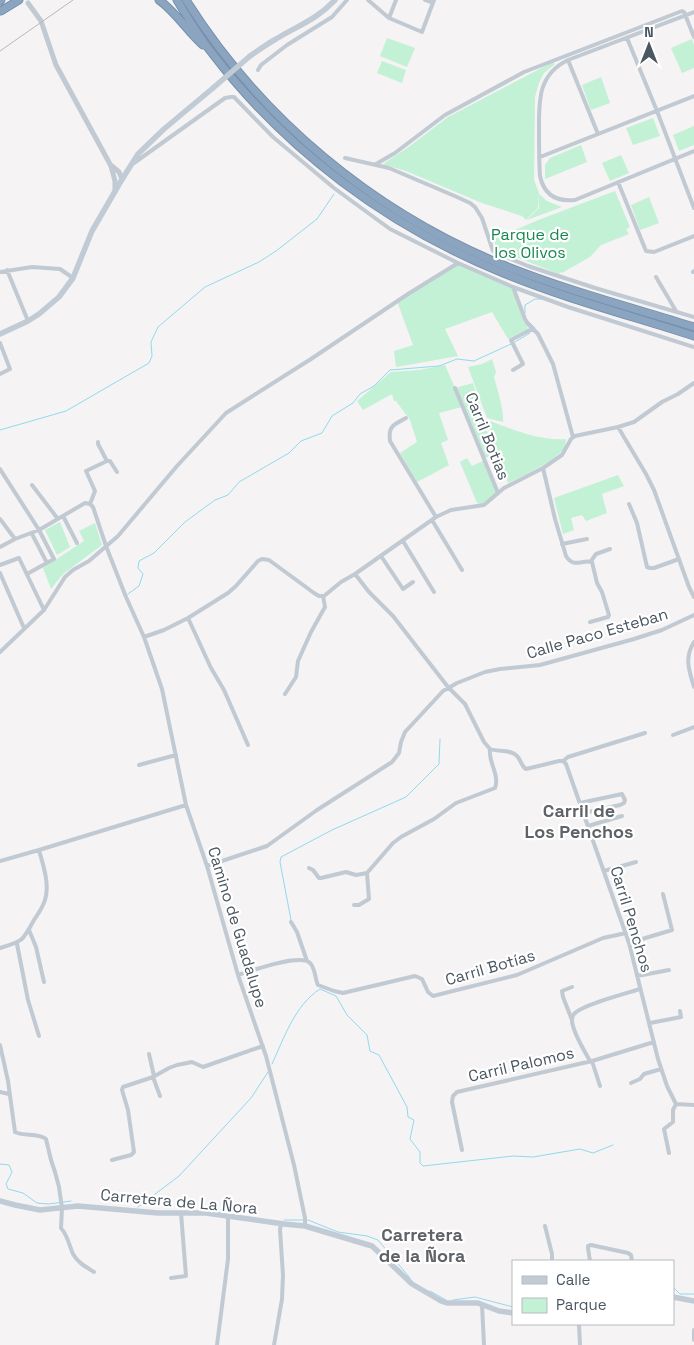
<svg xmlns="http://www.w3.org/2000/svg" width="694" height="1345" viewBox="0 0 694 1345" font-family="'Space Grotesk',sans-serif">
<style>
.green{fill:#c3f1d5}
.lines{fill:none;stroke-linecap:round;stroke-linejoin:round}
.stream{stroke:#90daee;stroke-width:1}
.motorway-casing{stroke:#7690ad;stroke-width:9}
.minor{stroke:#c1cad2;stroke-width:4}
.tertiary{stroke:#c1cad2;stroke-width:5}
.secondary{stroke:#c1cbd6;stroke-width:5.5}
.motorway{stroke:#8ba5c1;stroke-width:7}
.tram{stroke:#b5b8bd;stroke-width:1}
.secondary-bridge{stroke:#c1cbd6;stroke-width:5.5}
.labels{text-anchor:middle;stroke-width:4.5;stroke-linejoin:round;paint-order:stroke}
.park-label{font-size:16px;fill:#17864f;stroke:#fff}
.street-label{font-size:16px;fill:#4a5661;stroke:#fff}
.neighbourhood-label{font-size:18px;font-weight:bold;fill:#5f6368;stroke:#fff}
</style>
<rect width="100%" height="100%" fill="#f5f3f3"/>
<path class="green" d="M387 38 415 48 407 67 380 56Z
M692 39 694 45V68L682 73 671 48Z
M382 61 406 70 402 83 377 73Z
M553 62 555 64 544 73 539 83 535 97 534 180 539 193 538 208 526 220 522 216 482 203 406 171 383 164 410 146 448 117Z
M601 77 610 103 591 110 582 85Z
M653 118 660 136 633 145 626 128Z
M694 126V145L679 151 673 135Z
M581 145 587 162 545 179V165L550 158Z
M621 155 629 173 610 181 602 163Z
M615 191 630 227 626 229 629 234 601 245 590 257 562 273 561 272 559 274 496 249 494 239 541 219Z
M539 194 547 201 562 207 527 220 539 208Z
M649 197 659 223 640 230 631 205Z
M458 263 513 287 528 329 508 339 492 312 445 329 458 356 396 367 394 351 413 345 397 301Z
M492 359 496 372 494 377C497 389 504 409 503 422L487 418 468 367 482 364Z
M445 365 455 388 473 383 485 420 484 424 496 454 485 458 462 407 439 413 448 440 441 443 449 465 417 482 400 453 417 442 410 420 396 401H394L392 394 363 410 357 401 391 372 419 370Z
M487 420C512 429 538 441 566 439 566 440 565 447 565 447 559 459 521 477 508 483Z
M467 458 472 466 485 460 498 493 484 505 477 503 460 462Z
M618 475 624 486 602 494 607 513 586 521 582 515 571 518 574 530 563 534 554 498Z
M60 522 70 547 57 555 45 530Z
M95 523 102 545 63 574 51 589 43 568 84 541 79 531Z"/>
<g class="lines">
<path class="stream" d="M525 313V305L535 299H542
M528 321 535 328
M515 342 530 333
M0 430 66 411 149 363 152 356 151 342 158 327 205 287 259 262 276 251 317 219 334 194
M128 594 139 586 143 574 138 568 139 561 154 553 185 522 215 500 228 495 239 482 289 453 301 441 322 433 332 416 353 403 360 394 374 386 390 370 439 366 457 359 474 361 511 344
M291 920 280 862 281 857 332 830 406 797 439 764 440 739
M272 1064C284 1038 295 1005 320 989L336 996 347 1015 367 1035 370 1051 379 1055 407 1107 408 1117 414 1120 410 1139 420 1152V1163L423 1166 513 1156 533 1157 580 1149 593 1153 613 1145
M0 1164 9 1165 12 1172 6 1184 8 1189 23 1193 37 1203 49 1204 71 1201
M138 1207 179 1176 251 1098 268 1072
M284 1220H308L338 1232 367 1236 378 1240 410 1278
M673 1287 680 1294H694
M430 1291 446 1300
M453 1300 475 1297 513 1307"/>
<defs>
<path id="motorway" d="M159 0C177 13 187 31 203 45
M177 0C188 18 199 37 212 53 286 150 388 226 501 272 563 298 629 315 694 336
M186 0C261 119 373 212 503 265 565 290 630 307 694 327
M0 1 1 0
M1 11 19 0"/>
</defs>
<use href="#motorway" class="motorway-casing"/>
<path class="minor" d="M368 0 389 18 422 32 434 0
M425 0 433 3
M694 12 568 60C537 75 539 102 539 132 539 147 539 161 540 176 544 195 556 202 575 200L694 151
M389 18 396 0
M627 38 657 111 694 208
M568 60 598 134
M258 70 261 65 287 45 332 17 347 0
M540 157 694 96
M345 158 389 168 457 197 470 203 475 207 482 218 493 251 499 254 528 266 595 288 694 317
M134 163 225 98 231 97H234L273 137 334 188 390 229 458 263 513 287 568 307 694 347
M376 164 395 153 445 115 524 72 682 11 684 12 694 37
M618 182 646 251 654 252 694 236
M7 270 28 321
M0 272 32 267 60 269 73 278
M693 272 694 271
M656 277 676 311
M513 287 525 319 528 324 538 334 553 364 573 437
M0 343 10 369 0 374
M513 370 523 364 511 340 532 329
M455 388 498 493
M406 418C394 425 388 425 390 441L436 517
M618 427 646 474 654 490 689 587 694 597
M107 461H110L117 472
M543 468 555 519 566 556C574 569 582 559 592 562L597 583 602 592 609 615 608 617 590 622
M0 469 39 530 54 559 27 574
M32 485 58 519
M90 504 95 491 86 471 107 461 98 444V442
M629 504 637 523 647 567 650 568H654L679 559
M63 516 77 543
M0 519 15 539
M432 520 462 570
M32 534 47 563
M403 541 434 592
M562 544 587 539
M0 547 15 539 39 530 85 503 90 504 93 507 106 546 126 597 144 637 162 689 186 805 207 866 238 975 266 1056 294 1165 305 1218V1226
M381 556 403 589 413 582
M591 561 596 554 610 549
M0 565 19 558 44 610
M0 573 24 628
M355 574 369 592 393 616 448 687 465 704 484 742 490 749C498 752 511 749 517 756 521 760 521 766 526 769L559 761H563L566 764 629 943 658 1059 667 1086 676 1104 694 1105
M188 618 211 668 224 690 248 745
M144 637 164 630 188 618 228 593 236 586 258 561 262 559 269 560 314 593 319 596H324L341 582 355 574 436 517 451 510 484 505 504 488 543 468 562 455 571 439 575 436 618 427 634 422 662 402 678 394 694 383
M694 642C684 658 689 670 694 687
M0 652 44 610 65 577 73 570 89 561 118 536 177 466 226 413 311 359 408 294 458 263
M285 694 296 677 298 661 311 632 325 607 323 596
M673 735 694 727
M563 761 568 757 645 733
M139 765 176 755
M580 803 622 794 625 800 624 803 620 805 584 813
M588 826 622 816
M0 861 39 850 186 805
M207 866 267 846 317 810 392 762 399 753 401 742 405 732 443 691 457 683 485 672 500 669 540 665 634 639 662 630 694 615
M309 868 313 870 319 878H321L346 872 356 875 367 873 393 843 401 837 434 819 456 803 495 788C500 775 488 762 490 749
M604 871 636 862
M354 905H359L369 899 367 873
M291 922 297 932 307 961
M29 930 36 947 44 982
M629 943 672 930 663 894
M17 944 28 1000 39 1036
M0 948C23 941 22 942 34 920 38 914 43 907 45 900 50 884 43 865 39 850
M238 975C251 971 300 953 310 963 315 967 315 979 318 985L334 991 343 993 415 976 422 979 428 992 433 996 517 975 603 938 626 933
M637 976 669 970
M572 987 562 991 563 997 572 1020
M650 1023 681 1017 680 1011
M0 1045 8 1081 15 1132C25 1137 37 1132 46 1139L51 1160 55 1172 59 1187 62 1208 61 1228C68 1236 69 1245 73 1254 78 1263 86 1267 94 1272
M149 1054 154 1076
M590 1061C584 1050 573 1033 572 1021 572 1019 572 1016 574 1014 581 1005 628 993 640 989
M153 1077 160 1096
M631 1083 640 1079 644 1074 661 1069
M600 1086 592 1061 654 1042
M0 1092 9 1094
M462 1150 452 1102 453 1096 457 1092 592 1061
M669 1153 664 1129 673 1122V1110L676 1104
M112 1160 131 1155 134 1152 128 1110 122 1090 123 1087 153 1077 169 1068 177 1065 192 1062 203 1067 263 1046
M545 1226 552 1254V1261
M590 1261 588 1248V1246L591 1245 628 1253 631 1255 632 1261
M171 1278 186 1276 181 1213
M482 1305 484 1345
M579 1324 580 1345
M694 1330V1340
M217 1345 228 1259V1216
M274 1345 282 1299 283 1275 280 1230 281 1224"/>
<path class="tertiary" d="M28 3 41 21 56 65 111 166 115 181V191
M112 166 119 172 122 179"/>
<path class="secondary" d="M250 56C259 50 267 44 276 39 299 25 316 20 335 0
M0 334 28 321 39 314 59 297 73 278 92 231 121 181 138 154 164 129 213 88
M0 1201 15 1205 40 1210 78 1206 158 1213H206L284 1224 305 1226 372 1246 412 1284 441 1301 447 1303H478L499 1311 513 1313
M673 1297 694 1301"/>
<use href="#motorway" class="motorway"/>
<path class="tram" d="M0 51 73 0"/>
<path class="secondary-bridge" d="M213 88 250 56"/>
</g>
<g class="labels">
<g class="park-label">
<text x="530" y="240">Parque de<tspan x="530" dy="18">los Olivos</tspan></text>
</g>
<g class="street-label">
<text transform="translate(488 436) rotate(68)" y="6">Carril Botias</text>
<text transform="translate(597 633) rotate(-16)" y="6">Calle Paco Esteban</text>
<text transform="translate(632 919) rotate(73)" y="6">Carril Penchos</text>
<text transform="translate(238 927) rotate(73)" y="6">Camino de Guadalupe</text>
<text transform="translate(490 967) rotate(-16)" y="6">Carril Botías</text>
<text transform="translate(521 1064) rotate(-13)" y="6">Carril Palomos</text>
<text transform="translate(179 1201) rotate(5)" y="6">Carretera de La Ñora</text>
</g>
<g class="neighbourhood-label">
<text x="579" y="817">Carril de<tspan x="579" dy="21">Los Penchos</tspan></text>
<text x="422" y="1241">Carretera<tspan x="422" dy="21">de la Ñora</tspan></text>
</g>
</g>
<rect x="512" y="1260" width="162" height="65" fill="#ffffff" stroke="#b7bbc0"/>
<rect x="522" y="1276" width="25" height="8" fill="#c1cbd6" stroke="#b7bbc0"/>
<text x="556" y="1285" font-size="15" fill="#4a5661">Calle</text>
<rect x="522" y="1298" width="25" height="15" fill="#c3f1d5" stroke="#b7bbc0"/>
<text x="556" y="1310" font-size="15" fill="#4a5661">Parque</text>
<g transform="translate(649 45)" stroke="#ffffff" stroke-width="4" paint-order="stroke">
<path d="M0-4L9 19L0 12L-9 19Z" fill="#4a5661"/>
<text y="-8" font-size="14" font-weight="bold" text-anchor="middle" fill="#4a5661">N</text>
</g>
</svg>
